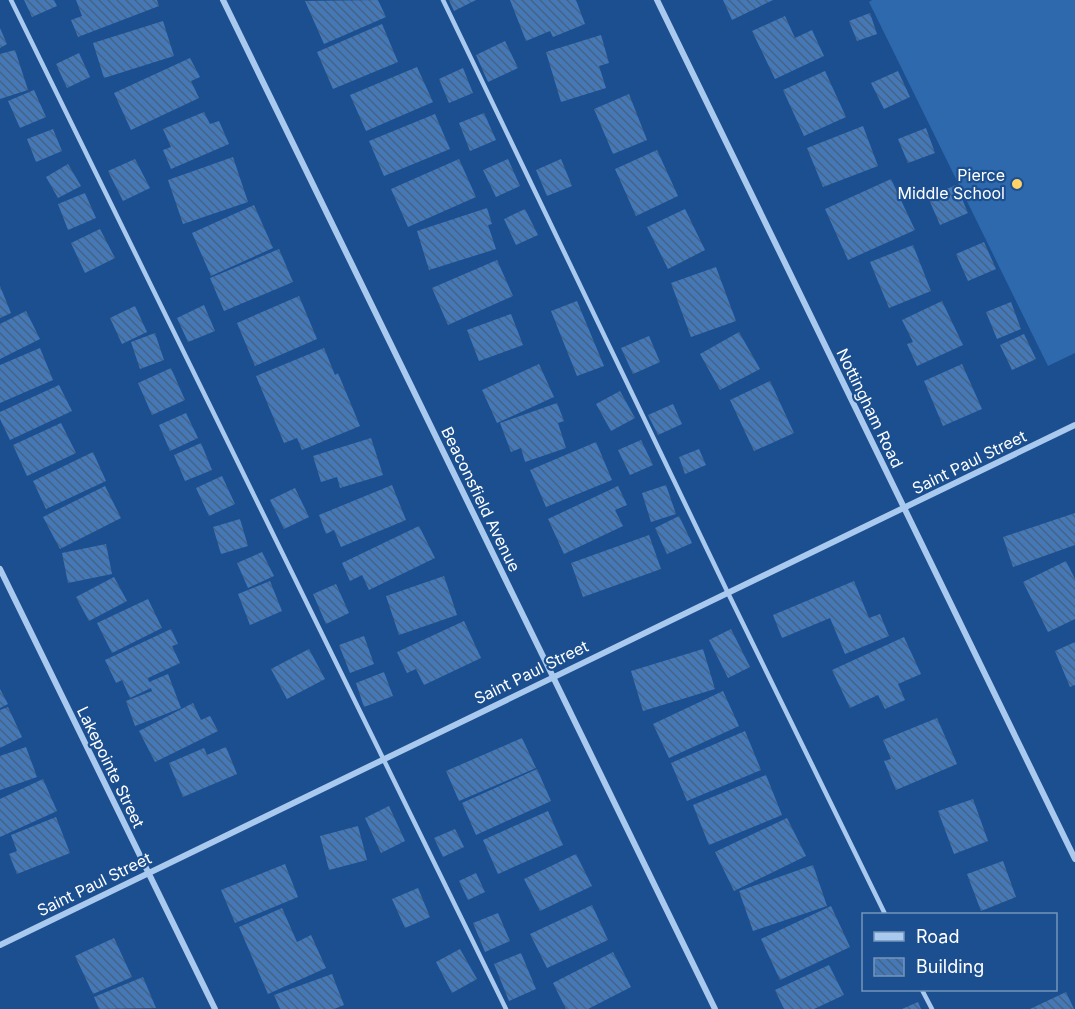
<svg xmlns="http://www.w3.org/2000/svg" width="1075" height="1009" viewBox="0 0 1075 1009" font-family="Inter,sans-serif">
<style>
.grass{fill:#2e69ad}
.building{fill:url(#building-back-hatch)}
.lines{fill:none;stroke-linecap:round;stroke-linejoin:round}
.lane{stroke:#a9c9ee;stroke-width:4.5}
.street{stroke:#a9c9ee;stroke-width:6}
.poi-dot{fill:#ffd166;stroke:#1b4f8f;stroke-width:2}
.labels{text-anchor:middle;stroke-width:4.5;stroke-linejoin:round;paint-order:stroke}
.poi-label{font-size:16px;fill:#fff;stroke:#1b4f8f;text-anchor:end}
.street-label{font-size:16px;fill:#fff;stroke:#1b4f8f}
</style>
<defs>
<pattern id="building-back-hatch" width="6" height="6" patternUnits="userSpaceOnUse" patternTransform="scale(1.5)"><rect width="6" height="6" fill="#4478b7"/><path d="M-1 5l2 2M0 0l6 6M5-1l2 2" fill="none" stroke="#486282"/></pattern>
</defs>
<rect width="100%" height="100%" fill="#1b4f8f"/>
<path class="grass" d="M872 0H1075V353L1048 366 869 2Z"/>
<path class="building" d="M24 0H54L57 6 32 17Z
M76 0H157L159 6 78 37 71 20 82 16Z
M378 0 386 17 324 44 305 1Z
M449 0H476L454 11Z
M510 0H576L585 24 553 37 550 31 526 41Z
M723 0H773L732 20Z
M870 13 877 34 857 41 849 21Z
M785 16 795 38 812 30 824 56 775 79 752 31Z
M163 21 174 56 104 78 93 43Z
M382 24 398 62 333 89 317 52Z
M0 28 7 44 0 48Z
M601 35 609 63 599 66 606 88 561 102 546 52Z
M505 41 518 68 488 82 476 55Z
M15 50 28 90 0 99V54Z
M79 53 90 77 67 88 56 64Z
M190 58 200 77 191 81 199 98 131 130 114 93Z
M417 67 433 102 366 131 350 95Z
M463 68 473 93 449 103 439 79Z
M825 71 846 117 804 136 783 90Z
M898 71 910 97 884 109 871 83Z
M34 90 46 117 20 128 8 101Z
M629 94 647 140 613 154 594 109Z
M204 112 210 124 219 121 229 144 171 169 163 150 171 147 163 129Z
M484 113 496 140 470 151 459 123Z
M435 114 450 149 384 176 369 141Z
M863 126 878 166 823 187 807 148Z
M926 128 935 153 908 163 898 139Z
M53 129 62 151 36 162 27 139Z
M657 150 678 196 636 216 615 169Z
M233 157 248 202 183 224 168 180Z
M135 159 150 188 123 201 108 171Z
M459 159 476 197 408 227 391 189Z
M508 159 520 186 496 197 483 170Z
M561 159 572 186 547 196 536 170Z
M68 164 81 186 58 198 46 177Z
M891 179 915 230 848 260 825 209Z
M956 185 968 213 940 225 928 197Z
M85 193 96 218 68 230 58 204Z
M254 205 273 248 211 276 192 233Z
M487 208 492 224 488 225 496 249 429 270 417 231Z
M525 209 538 235 516 245 504 219Z
M685 209 705 250 668 269 647 227Z
M100 229 115 258 85 273 71 243Z
M984 242 996 269 968 281 956 254Z
M913 245 931 291 889 308 870 262Z
M279 249 293 282 224 311 210 278Z
M497 260 513 296 448 325 432 288Z
M716 267 736 321 691 337 671 283Z
M0 286 11 313 0 318Z
M299 296 317 339 255 366 237 323Z
M577 301 604 366 577 376 551 311Z
M942 301 963 345 917 366 907 344 913 342 902 320Z
M1011 302 1021 329 997 339 986 312Z
M204 305 215 331 188 342 177 318Z
M135 306 147 332 122 344 110 318Z
M26 311 40 339 0 359V324Z
M511 314 523 345 479 361 467 330Z
M739 332 760 369 720 390 700 354Z
M155 333 164 360 140 369 131 342Z
M1024 334 1036 359 1012 370 1000 345Z
M649 336 660 362 633 374 621 348Z
M40 348 53 380 0 403V365Z
M324 348 335 375 338 373 360 426 302 450 297 438 284 443 256 376Z
M539 364 554 397 497 423 482 390Z
M962 364 982 409 943 426 924 381Z
M171 368 185 400 152 415 138 383Z
M770 381 794 433 754 451 730 400Z
M59 385 72 411 10 440 0 419V412Z
M620 391 635 418 611 431 596 404Z
M557 403 564 421 558 423 566 448 525 462 521 448 511 452 500 423Z
M673 404 682 424 658 435 648 415Z
M186 413 198 438 170 451 159 425Z
M61 423 76 453 27 476 13 445Z
M371 438 383 475 340 488 337 477 321 482 313 456Z
M641 440 653 465 630 475 618 450Z
M596 442 612 480 546 507 530 470Z
M201 443 212 470 185 481 174 455Z
M699 449 706 465 685 474 679 457Z
M93 452 106 481 46 509 33 481Z
M222 476 235 504 209 516 196 488Z
M392 485 406 520 341 547 334 530 326 534 319 515Z
M666 485 676 514 651 522 642 493Z
M105 486 121 518 60 549 43 517Z
M618 486 627 505 615 510 623 526 564 554 548 519Z
M295 488 309 517 284 529 270 500Z
M1075 513V545L1013 567 1003 537Z
M679 516 692 543 667 554 655 528Z
M240 519 248 546 221 554 213 527Z
M419 526 435 558 369 590 362 575 350 581 342 563Z
M649 535 661 569 583 597 571 563Z
M106 544 112 574 68 583 62 553Z
M262 552 274 576 248 588 237 563Z
M1066 561 1075 579V619L1048 632 1023 582Z
M444 576 457 615 399 635 386 596Z
M114 577 127 601 89 621 76 597Z
M270 581 282 611 250 625 238 594Z
M854 581 869 618 880 614 889 636 845 654 830 618 782 638 773 615Z
M336 584 349 613 326 624 313 594Z
M148 599 162 628 112 653 97 623Z
M464 621 481 658 424 685 416 669 407 673 397 652Z
M171 629 178 644 172 646 180 663 148 678 149 682 168 674 181 708 135 726 126 701 152 691 151 688 130 698 122 680 116 683 105 660Z
M731 629 750 667 728 678 709 640Z
M364 636 374 664 350 673 339 645Z
M904 637 921 674 898 684 905 700 885 709 878 695 850 708 832 670Z
M1075 642V685L1070 687 1055 651Z
M309 649 325 679 287 699 271 669Z
M703 649 715 689 643 711 631 671Z
M384 672 393 696 364 707 356 683Z
M0 689 8 704 0 708Z
M723 691 739 726 669 758 653 724Z
M193 703 201 720 210 716 218 731 155 762 139 731Z
M8 707 22 737 0 748V710Z
M937 718 957 764 896 790 884 761 891 759 883 740Z
M745 731 761 770 687 801 671 763Z
M522 738 536 768 459 801 446 771Z
M26 747 37 777 0 790V756Z
M226 747 237 774 183 797 169 763 204 748 207 755Z
M537 769 551 801 476 835 462 803Z
M766 775 782 815 709 845 693 805Z
M43 779 57 811 0 837V799Z
M973 799 988 841 954 854 938 811Z
M389 806 405 841 381 853 365 818Z
M548 811 563 845 498 874 483 840Z
M56 817 70 853 17 874 9 854 17 851 11 835Z
M787 818 806 856 734 891 715 852Z
M358 826 367 860 329 870 320 836Z
M455 829 464 847 443 857 434 838Z
M576 854 592 886 540 911 524 879Z
M1003 861 1016 897 981 911 967 874Z
M285 864 298 897 235 923 221 890Z
M813 865 827 906 753 931 739 891Z
M476 873 485 892 468 900 459 881Z
M418 888 430 917 405 928 392 899Z
M592 905 608 940 547 968 530 934Z
M831 906 850 947 780 980 761 939Z
M282 908 297 942 311 935 326 968 268 994 239 927Z
M498 913 510 941 485 952 473 923Z
M114 938 132 977 93 994 75 956Z
M460 949 477 979 452 993 436 962Z
M613 952 631 987 588 1009H566L553 983Z
M521 953 536 989 509 1001 494 964Z
M829 965 844 995 814 1009H784L775 990Z
M332 974 344 1005 334 1009H280L274 995Z
M143 977 156 1008 99 1009 94 997Z
M1066 992 1074 1009H1030Z
M918 1002 921 1009H902Z"/>
<g class="lines">
<path class="lane" d="M11 0 506 1009
M443 0 728 593 885 914
M922 990 932 1009"/>
<path class="street" d="M223 0 715 1009
M657 0 1075 859
M0 569 215 1009
M0 945 1075 425"/>
</g>
<circle class="poi-dot" cx="1017" cy="184" r="6"/>
<g class="labels">
<g class="poi-label">
<text x="1005" y="181">Pierce<tspan x="1005" dy="18">Middle School</tspan></text>
</g>
<g class="street-label">
<text transform="translate(870 408) rotate(64)" y="6">Nottingham Road</text>
<text transform="translate(969 462) rotate(-26)" y="6">Saint Paul Street</text>
<text transform="translate(481 499) rotate(64)" y="6">Beaconsfield Avenue</text>
<text transform="translate(531 672) rotate(-26)" y="6">Saint Paul Street</text>
<text transform="translate(111 767) rotate(64)" y="6">Lakepointe Street</text>
<text transform="translate(94 884) rotate(-26)" y="6">Saint Paul Street</text>
</g>
</g>
<rect x="862" y="913" width="195" height="78" fill="#1b4f8f" stroke="#7695bc" stroke-width="1.5"/>
<rect x="874" y="932" width="30" height="9" fill="#a9c9ee" stroke="#7695bc" stroke-width="1.5"/>
<text x="916" y="943" font-size="18" fill="#ffffff">Road</text>
<rect x="874" y="958" width="30" height="18" fill="url(#building-back-hatch)" stroke="#7695bc" stroke-width="1.5"/>
<text x="916" y="973" font-size="18" fill="#ffffff">Building</text>
</svg>
